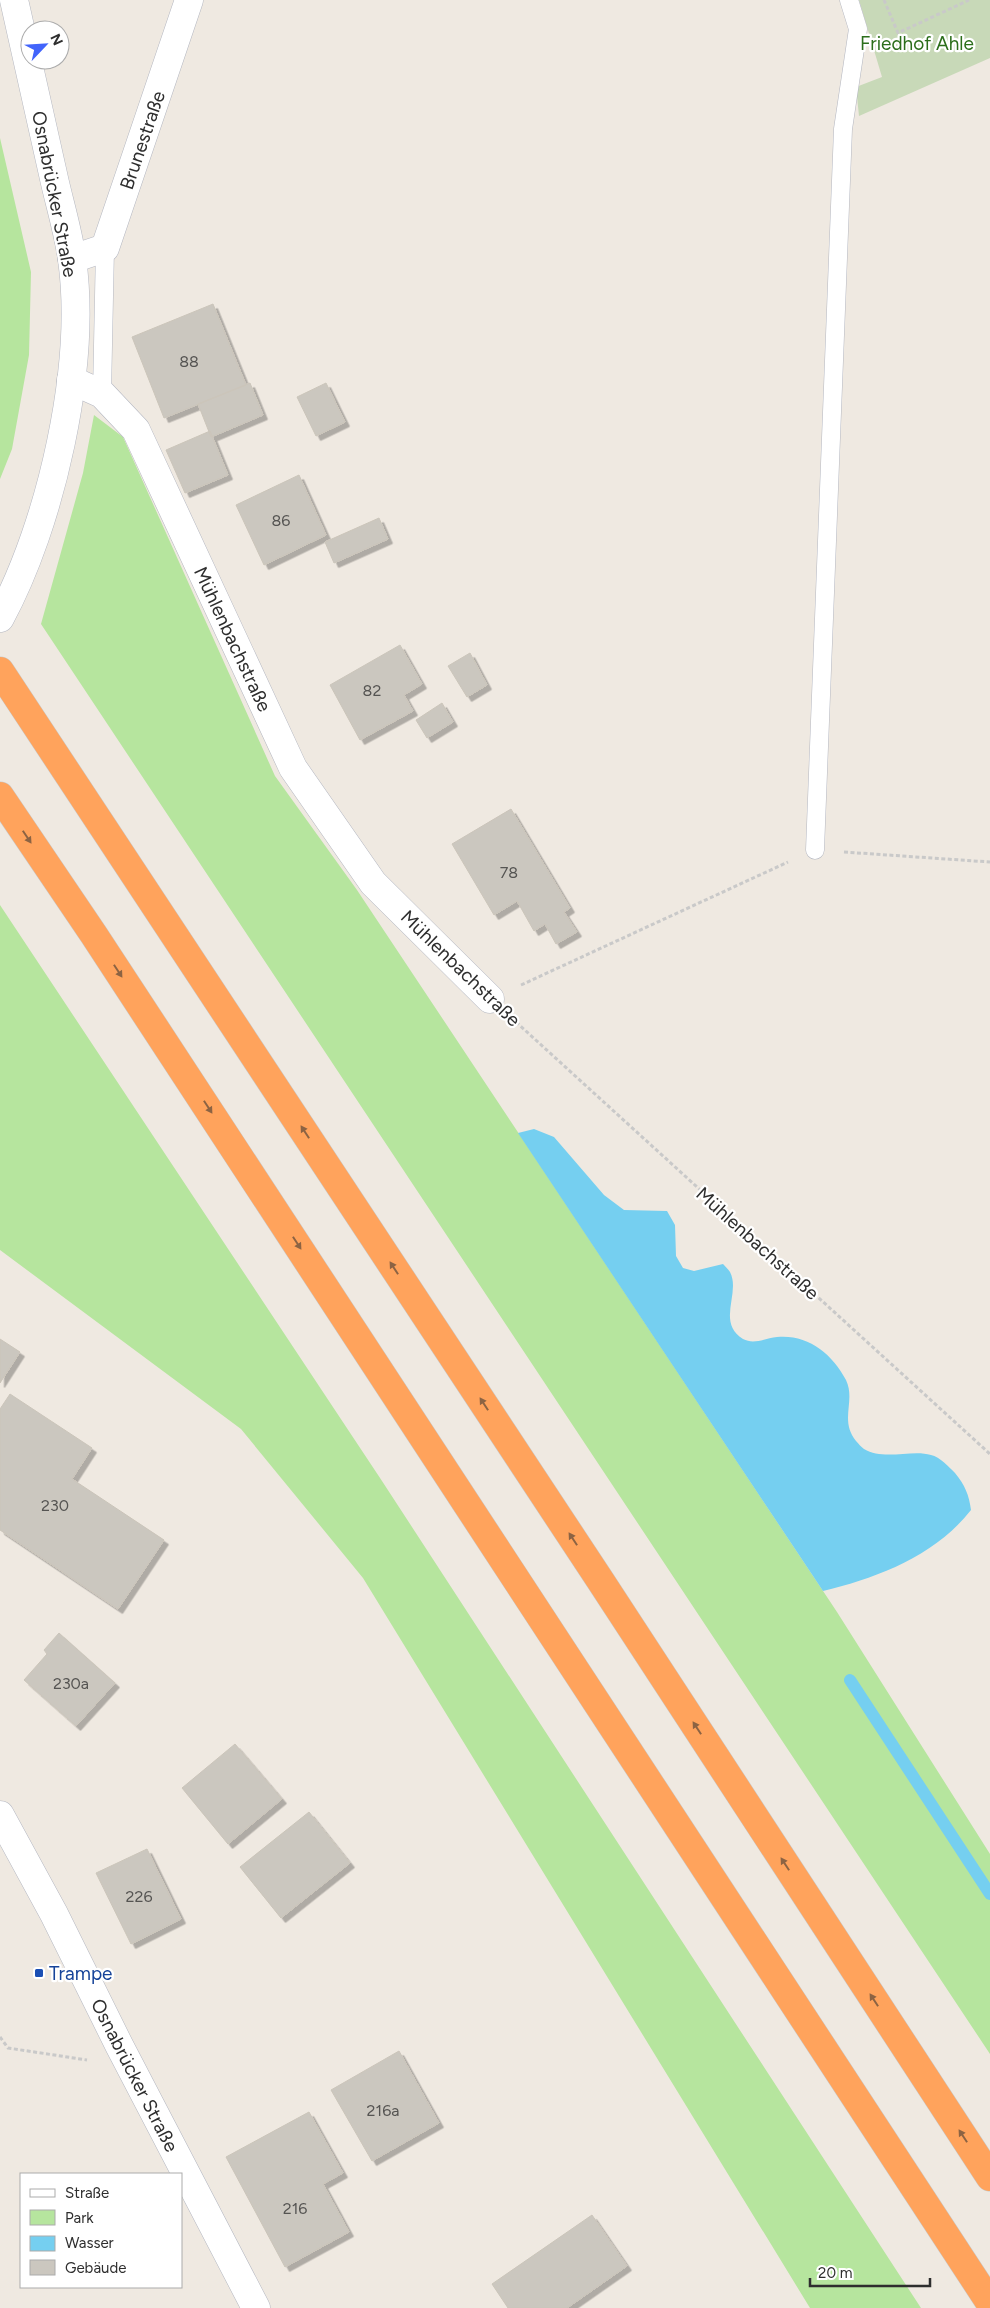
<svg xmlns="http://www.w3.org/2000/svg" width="990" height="2308" viewBox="0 0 990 2308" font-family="Figtree,sans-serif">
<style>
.green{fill:#b6e59e}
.cemetery{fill:#c8d9b8}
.water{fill:#75cff0}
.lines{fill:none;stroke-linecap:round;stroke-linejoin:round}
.stream{stroke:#75cff0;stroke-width:12}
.building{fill:#cbc7bf;stroke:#cbc5ba;filter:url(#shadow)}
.lane-casing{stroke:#b4b7c1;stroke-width:19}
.street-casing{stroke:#b4b7c1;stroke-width:29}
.secondary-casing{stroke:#b4b7c1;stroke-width:29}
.highway-casing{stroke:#c9c9c9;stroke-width:29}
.path{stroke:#c9c9c9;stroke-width:3;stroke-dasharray:4 2.5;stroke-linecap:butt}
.lane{stroke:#fff;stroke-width:18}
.street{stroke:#fff;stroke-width:28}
.secondary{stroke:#fff;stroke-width:28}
.highway{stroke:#ffa35c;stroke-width:28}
.oneway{fill:#8c6343}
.transit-dot{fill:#1a4fb4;stroke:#fff;stroke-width:2}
.labels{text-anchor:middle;stroke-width:4.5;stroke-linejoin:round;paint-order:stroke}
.number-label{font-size:16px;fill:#555452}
.park-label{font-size:19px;fill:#2c6e1b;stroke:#fff}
.street-label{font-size:19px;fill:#2e2e2e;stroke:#fff}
.transit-label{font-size:19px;fill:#164399;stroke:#fff;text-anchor:start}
</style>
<defs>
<filter id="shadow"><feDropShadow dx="4.5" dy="4.5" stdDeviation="0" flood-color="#0004"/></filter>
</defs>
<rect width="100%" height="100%" fill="#efe9e1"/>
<path class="green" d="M0 138 31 272 29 355 12 449 0 479Z
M94 415 123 437 275 776 357 890 837 1612 990 1854V2054L41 624 83 473Z
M0 905 382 1481 921 2308H810L363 1578 241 1429 0 1250Z"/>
<path class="cemetery" d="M859 0H990V58L859 116 856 87 882 77Z"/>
<path class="water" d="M534 1129 554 1137 604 1195 624 1210 667 1211 675 1225 676 1256 683 1268 694 1271 723 1264C725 1266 728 1269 730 1272 741 1293 716 1322 743 1339 754 1345 766 1338 777 1337 807 1334 832 1353 846 1380 856 1401 839 1420 856 1441 859 1444 861 1447 864 1449 884 1461 912 1449 931 1455 940 1457 949 1467 955 1473 965 1485 969 1495 971 1510 935 1556 877 1578 823 1591L518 1133Z"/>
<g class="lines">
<path class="stream" d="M850 1680 990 1894"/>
</g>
<path class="building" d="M213 304 246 385 164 418 132 337Z
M250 383 263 415 211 437 198 404Z
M326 383 345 422 316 436 297 397Z
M210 431 228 475 185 493 166 450Z
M299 475 326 535 264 565 236 505Z
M379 518 388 539 334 563 325 542Z
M400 645 422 684 404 695 413 711 360 740 330 685Z
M470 653 487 685 467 697 448 666Z
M442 703 453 722 427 738 416 720Z
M511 809 570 908 564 912 577 932 556 944 545 924 534 931 517 901 494 915 452 844Z
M0 1339 20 1352 0 1383Z
M10 1394 92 1448 72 1479 164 1540 118 1609 0 1530V1409Z
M59 1633 115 1683 76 1726 24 1680 47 1654 44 1650Z
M235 1744 282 1799 228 1844 182 1788Z
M309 1812 350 1863 281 1918 240 1867Z
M147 1849 181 1919 131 1944 96 1873Z
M399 2051 439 2123 372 2161 331 2090Z
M309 2112 343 2173 323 2184 349 2232 285 2267 226 2157Z
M592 2215 627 2266 567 2308H508L492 2284Z"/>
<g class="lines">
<defs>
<path id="lane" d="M102 394 105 248
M815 850 843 129 858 29 849 0"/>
<path id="street" d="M72 259 105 248 189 0
M71 380 102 394 136 430 293 768 373 883 490 999"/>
<path id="secondary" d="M0 618C51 524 87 366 72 259 68 230 59 202 53 174 40 116 27 58 14 0
M0 1815 54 1914 119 2045 256 2308"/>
<path id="highway" d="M0 671 600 1580 990 2177
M0 796 94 935 990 2303"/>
</defs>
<use href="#lane" class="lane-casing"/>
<use href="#street" class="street-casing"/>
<use href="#secondary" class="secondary-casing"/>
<use href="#highway" class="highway-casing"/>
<path class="path" d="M884 0 898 33 969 0
M844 852 990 862
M521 985 788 862
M516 1022 990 1454
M0 2037 8 2048 87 2060"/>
<use href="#lane" class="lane"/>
<use href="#street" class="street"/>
<use href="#secondary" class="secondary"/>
<use href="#highway" class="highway"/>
</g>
<defs><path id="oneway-solid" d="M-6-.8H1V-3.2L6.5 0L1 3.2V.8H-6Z" transform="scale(1.25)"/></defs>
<g class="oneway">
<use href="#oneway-solid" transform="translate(27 837) rotate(56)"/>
<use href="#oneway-solid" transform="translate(118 971) rotate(57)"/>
<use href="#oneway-solid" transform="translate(208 1107) rotate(57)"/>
<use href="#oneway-solid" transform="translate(305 1132) rotate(-123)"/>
<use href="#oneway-solid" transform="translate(297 1243) rotate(57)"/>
<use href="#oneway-solid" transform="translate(394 1268) rotate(-123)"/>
<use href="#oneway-solid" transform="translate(484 1404) rotate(-123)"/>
<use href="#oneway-solid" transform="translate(573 1539) rotate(-123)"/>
<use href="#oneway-solid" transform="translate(697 1728) rotate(-123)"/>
<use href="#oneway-solid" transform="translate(785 1864) rotate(-123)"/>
<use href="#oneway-solid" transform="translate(874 2000) rotate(-123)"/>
<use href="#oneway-solid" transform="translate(963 2136) rotate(-123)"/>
</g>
<rect class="transit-dot" x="34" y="1968" width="10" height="10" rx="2.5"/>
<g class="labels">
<g class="number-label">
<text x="189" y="367">88</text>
<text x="281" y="526">86</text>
<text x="372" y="696">82</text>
<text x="509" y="878">78</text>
<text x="55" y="1511">230</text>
<text x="71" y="1689">230a</text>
<text x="139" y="1902">226</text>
<text x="383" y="2116">216a</text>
<text x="295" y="2214">216</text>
</g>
<g class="park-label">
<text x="917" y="50">Friedhof Ahle</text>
</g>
<g class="street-label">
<text transform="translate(142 140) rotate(-71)" y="7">Brunestraße</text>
<text transform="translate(55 194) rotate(79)" y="7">Osnabrücker Straße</text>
<text transform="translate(233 639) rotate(65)" y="7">Mühlenbachstraße</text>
<text transform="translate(461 968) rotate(44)" y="7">Mühlenbachstraße</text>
<text transform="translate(758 1243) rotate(42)" y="7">Mühlenbachstraße</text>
<text transform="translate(135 2075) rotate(63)" y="7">Osnabrücker Straße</text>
</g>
<g class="transit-label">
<text x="49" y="1980">Trampe</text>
</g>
</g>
<rect x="20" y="2173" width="162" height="115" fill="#ffffff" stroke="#ababab"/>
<rect x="30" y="2189" width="25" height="8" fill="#ffffff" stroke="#ababab"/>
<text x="65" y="2198" font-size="15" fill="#2e2e2e">Straße</text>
<rect x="30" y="2210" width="25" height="15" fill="#b6e59e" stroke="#ababab"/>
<text x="65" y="2223" font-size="15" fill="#2e2e2e">Park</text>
<rect x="30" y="2236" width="25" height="15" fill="#75cff0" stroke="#ababab"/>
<text x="65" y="2248" font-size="15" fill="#2e2e2e">Wasser</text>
<rect x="30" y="2260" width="25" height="15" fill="#cbc7bf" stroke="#ababab"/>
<text x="65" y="2273" font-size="15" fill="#2e2e2e">Gebäude</text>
<g transform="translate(45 45) rotate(65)"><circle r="24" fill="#ffffff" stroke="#ababab"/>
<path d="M0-4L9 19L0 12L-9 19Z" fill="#4264fb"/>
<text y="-8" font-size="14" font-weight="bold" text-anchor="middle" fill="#2e2e2e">N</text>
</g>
<path d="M810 2278v8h120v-8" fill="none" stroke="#2e2e2e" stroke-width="2.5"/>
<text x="818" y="2278" font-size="15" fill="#2e2e2e" stroke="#ffffff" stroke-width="4" paint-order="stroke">20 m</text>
</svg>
